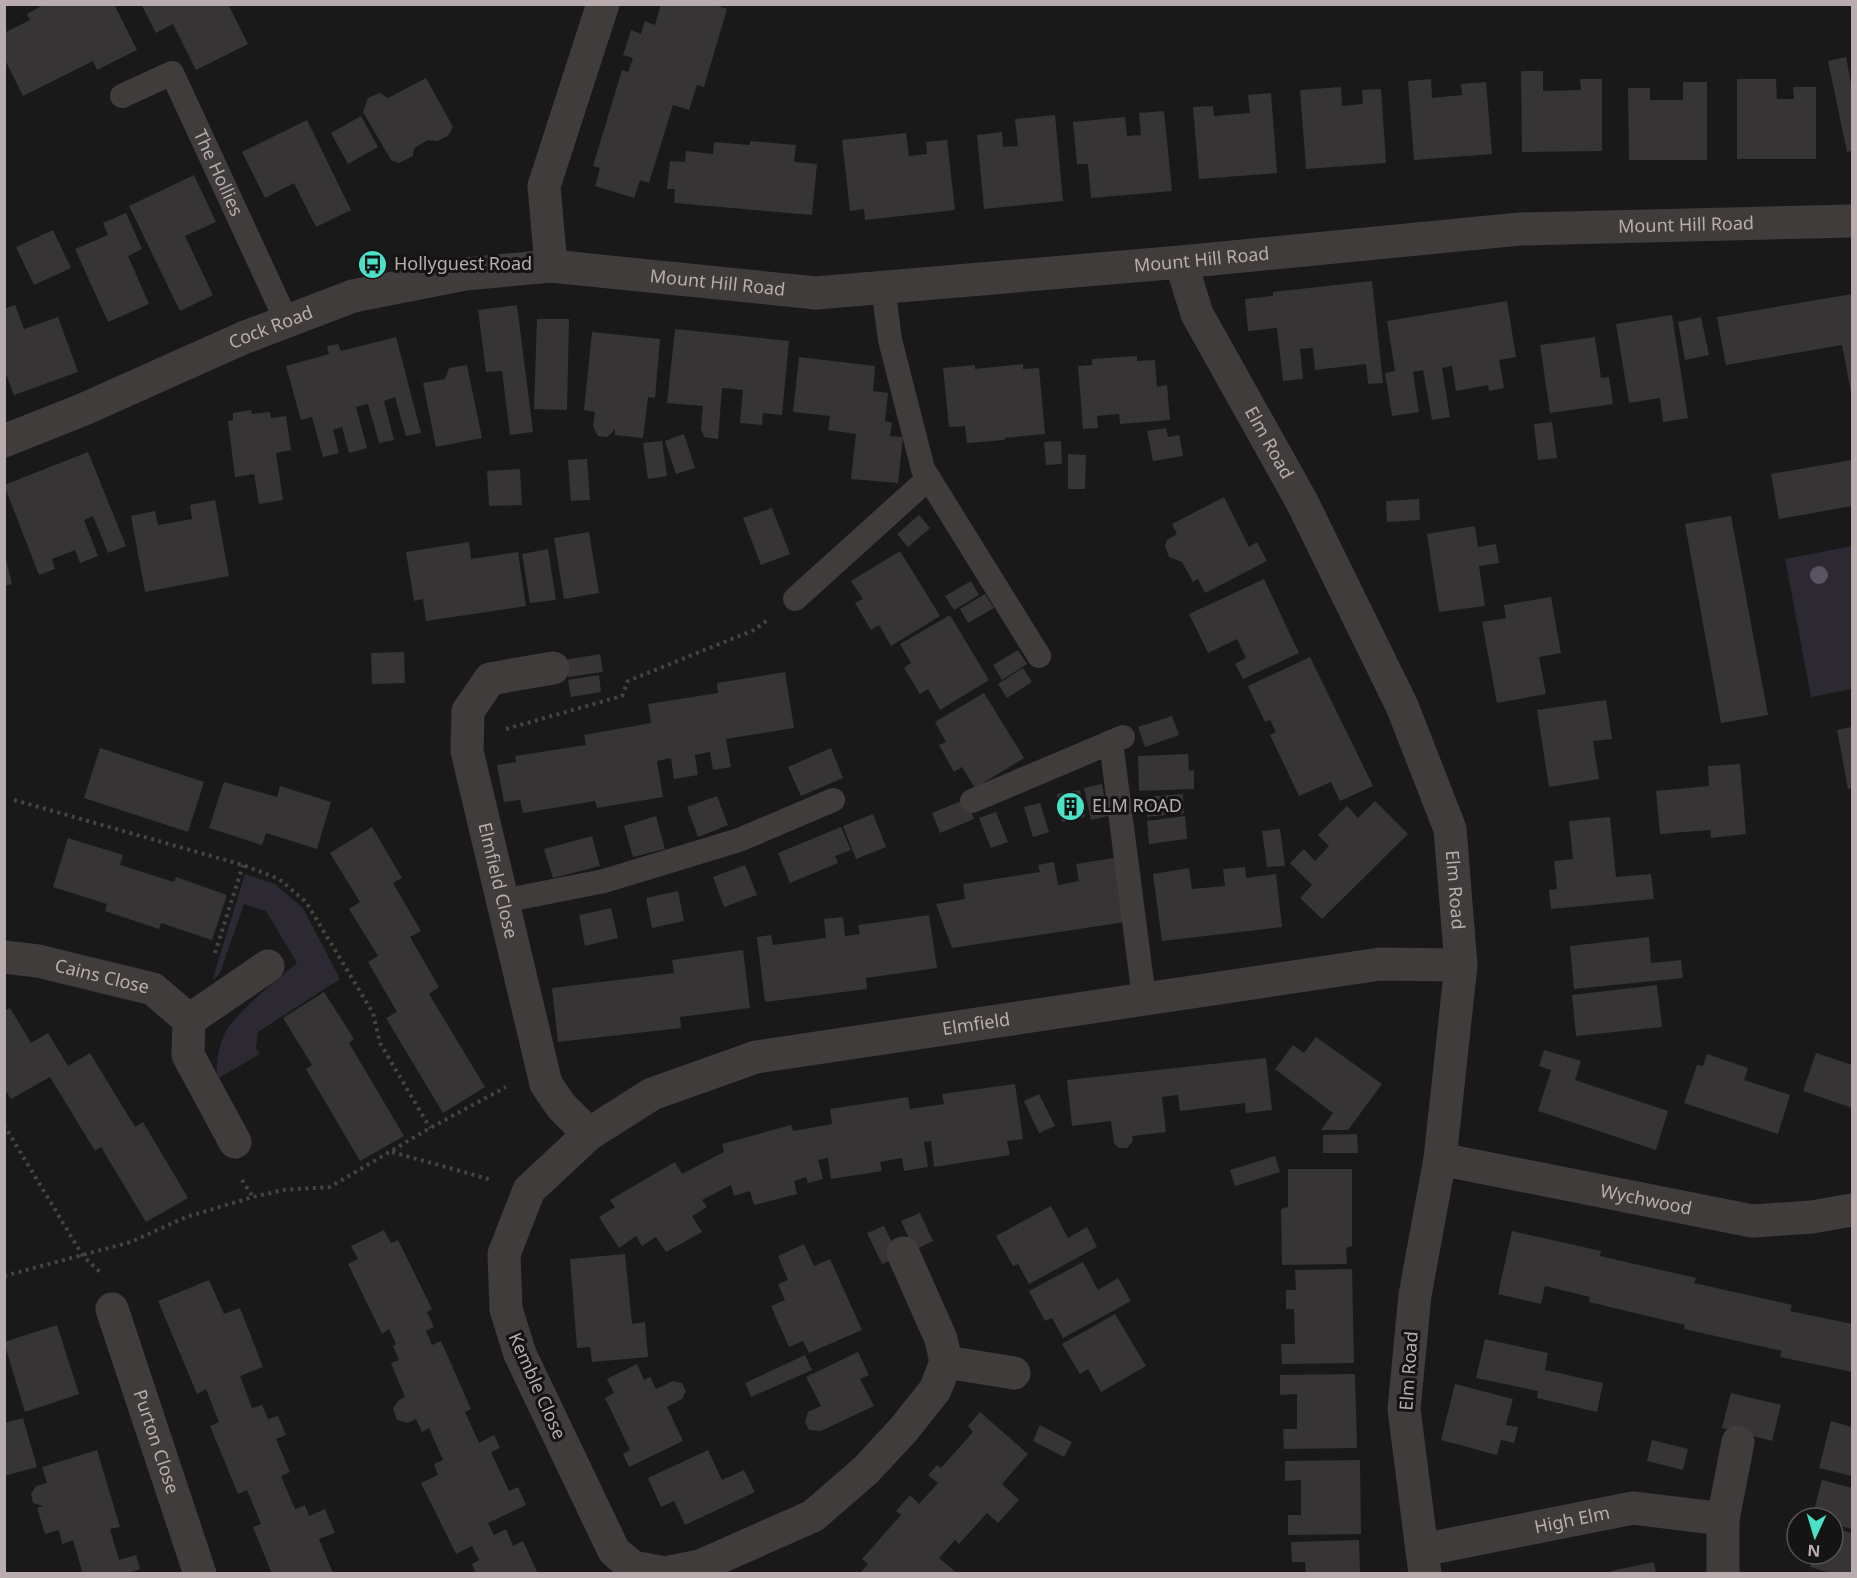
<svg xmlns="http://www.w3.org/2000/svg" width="1857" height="1578" viewBox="0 0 1857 1578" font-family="'Noto Sans',sans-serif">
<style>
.green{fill:#2c2932}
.building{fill:#363434}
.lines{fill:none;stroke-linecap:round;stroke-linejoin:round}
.path{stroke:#484243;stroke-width:4;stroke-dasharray:3 4.5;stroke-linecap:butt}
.service{stroke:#413c3c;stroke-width:24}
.minor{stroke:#413c3c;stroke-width:33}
.tertiary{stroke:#413c3c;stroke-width:33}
.tree{fill:#595464}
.labels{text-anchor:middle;stroke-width:6;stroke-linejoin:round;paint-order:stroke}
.street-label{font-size:18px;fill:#b9acae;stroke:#151414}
.poi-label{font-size:18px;fill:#b9acae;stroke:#151414;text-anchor:start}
</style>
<rect width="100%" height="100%" fill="#1a1919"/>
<path class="green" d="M1852 546V689L1811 697 1785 559Z
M245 874 275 884 303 908 340 979 258 1032 256 1048 260 1054 217 1079C216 1063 218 1047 225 1033 236 1012 278 979 297 963L266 911 244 904 220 973 212 981Z"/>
<path class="building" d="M45 4H114L137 50 97 70 93 61 23 96 4 58V33L30 20 27 14Z
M141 4H228L248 44 196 70 173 24 156 33Z
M661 4H713L727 9 704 87 697 85 689 110 673 105 649 183 640 180 634 198 595 186 600 168 593 166 622 70 628 72 633 58 623 55 631 30 641 34 645 21 655 25Z
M1846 57 1852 89V151L1847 152 1828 61Z
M1521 71H1543V91L1581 90 1580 79H1602V151L1522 152Z
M426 78 453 127 448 136 437 141 428 140 414 148 413 156 399 163 391 160 363 112 368 98 380 93 388 98Z
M1431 79 1432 98 1462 95 1461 84 1486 82 1492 154 1414 160 1408 81Z
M1737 79H1776L1777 99H1794L1793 87H1816V159H1737Z
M1683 82H1707V160H1629L1628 88H1650V100H1683Z
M1341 87 1342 106 1363 104 1362 90 1381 89 1386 163 1306 169 1300 90Z
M1271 93 1277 173 1199 179 1193 107 1213 106 1214 116 1250 113 1248 95Z
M1164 111 1172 191 1091 198 1088 164H1077L1073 122 1125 117 1127 136 1141 135 1139 113Z
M1055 115 1063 201 984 209 977 135 1002 132 1003 147 1018 146 1015 119Z
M361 116 378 147 348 164 331 133Z
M307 120 351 210 316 227 294 183 265 198 242 152Z
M906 133 909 156 927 154 926 142 947 140 955 210 865 220 864 209 850 211 842 140Z
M750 141 796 145 794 162 817 164 812 215 674 203 675 189H667L670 161 685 162 686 151 713 154 714 142 750 145Z
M194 175 216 222 185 236 213 295 180 311 129 206Z
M126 213 142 249 128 256 149 304 108 322 75 249 108 235 103 223Z
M53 230 71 268 34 285 16 247Z
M1372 281 1383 383 1368 384 1366 364 1315 370 1313 348 1300 349 1303 379 1283 381 1277 328 1248 331 1245 299 1273 296V292Z
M1852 294V397L1842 345 1726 365 1717 317Z
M1507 301 1516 357 1499 360 1504 388 1489 391 1488 385 1456 391 1452 366 1442 368 1450 417 1432 420 1423 370 1413 372 1419 412 1392 416 1385 373 1395 371 1387 321Z
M15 305 24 329 58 317 78 372 14 395 4 369V309Z
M517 305 533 432 510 435 502 371 486 372 478 310Z
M1672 315 1688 418 1663 422 1660 398 1629 403 1616 324Z
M1701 317 1709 355 1685 360 1678 322Z
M537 319H569L567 410 534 409Z
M675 329 789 341 782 415 763 413 762 425 740 423 743 390 722 388 718 439 704 437 701 429 703 406 667 403Z
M592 332 660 339 655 398 648 397 643 438 615 435V429L607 437 598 436 593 426 595 412 584 410Z
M396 337 421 433 406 436 395 397 384 401 394 440 379 443 368 404 356 407 367 448 349 453 342 427 333 430 339 453 323 457 312 417 301 420 286 366 329 354 327 346 338 344 341 351Z
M1595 337 1601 378 1609 377 1613 404 1550 413 1540 345Z
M1137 356V361L1155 360 1157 387 1167 385 1170 420 1120 424 1119 414 1097 416 1098 428 1083 429 1078 366 1092 365V359Z
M799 357 875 366 873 391 888 393 885 421 892 423 890 436 903 437 898 483 851 479 856 434 828 430 830 416 793 412Z
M1023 364V369L1039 368 1045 434 1004 438 1005 440 967 443 965 426 949 427 943 368 975 365V369Z
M467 365 482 438 436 447 423 383 445 379 449 368Z
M251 410 252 414 270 412 271 418 286 416 291 450 276 453 283 500 259 504 254 474 235 477 228 421 233 420V413Z
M1552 422 1557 458 1538 460 1534 424Z
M1166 428 1168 437 1179 435 1183 456 1153 461 1147 431Z
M684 434 695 468 676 474 665 441Z
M662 441 667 476 648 479 643 443Z
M1061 441 1062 464 1046 465 1044 442Z
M88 452 126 546 108 553 93 516 84 520 98 556 80 563 75 550 52 559 55 569 39 575 4 485Z
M1068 454 1086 455 1085 489H1068Z
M587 459 590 500 571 501 568 460Z
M1852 460V506L1779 519 1771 474Z
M520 469 522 505 489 506 487 471Z
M1224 497 1249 547 1257 542 1267 561 1205 593 1198 579 1193 582 1182 562 1169 557 1165 546 1167 540 1177 534 1172 524Z
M1419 499 1420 520 1387 522 1386 501Z
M215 500 229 576 145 592 131 516 155 511 158 525 176 522 192 519 190 505Z
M772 508 790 554 761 565 743 518Z
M919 515 930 528 908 547 897 534Z
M1731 516 1768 715 1721 723 1685 524Z
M1475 526 1478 547 1496 544 1499 563 1479 566 1485 606 1439 612 1427 534Z
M589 532 599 593 564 599 554 538Z
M469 542 471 559 518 552 526 606 426 621 423 599 414 601 406 552Z
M548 549 556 600 530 603 522 554Z
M900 551 940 616 891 646 879 625 871 630 855 603 863 599 851 581Z
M4 552 12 584 4 586Z
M1264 579 1299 653 1243 679 1235 664 1246 658 1237 639 1208 653 1189 614Z
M971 581 979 595 954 610 945 596Z
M985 594 994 608 968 623 960 609Z
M1551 597 1561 653 1539 657 1546 694 1497 703 1482 622 1506 618 1504 605Z
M950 615 989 680 940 710 928 689 920 694 904 668 911 663 900 644Z
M1018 650 1027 664 1002 680 993 665Z
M404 652 405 683 372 684 371 653Z
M600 654 603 672 568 677 565 660Z
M1310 657 1373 786 1340 801 1331 782 1299 796 1270 735 1276 732 1270 720 1265 722 1248 686Z
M1023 668 1032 682 1007 698 998 684Z
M785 672 794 728 726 739 731 767 713 770 710 752 695 755 698 775 674 779 671 758 657 761 663 797 597 808 595 801 523 813 520 800 504 802 497 765 516 762 515 756 586 745 584 735 651 723 648 704 718 693 717 683Z
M599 675 601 692 571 697 568 680Z
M984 693 1024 758 975 788 962 767 954 772 939 745 946 742 935 722Z
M1606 700 1612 739 1593 741 1599 779 1549 787 1537 710Z
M1172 716 1179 735 1145 747 1138 727Z
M1852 727V788L1848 789 1837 730Z
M100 748 204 782 188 832 84 798Z
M831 748 843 778 801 796 788 767Z
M1188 754 1189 771 1194 770V789L1139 791 1138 756Z
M1740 764 1746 834 1711 838 1710 830 1660 834 1656 791 1709 786 1708 766Z
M224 782 277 797 280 786 331 802 317 849 266 833 262 845 209 828Z
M1102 784 1108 816 1091 820 1084 788Z
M1080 790 1085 817 1062 822 1057 794Z
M1183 794 1184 813 1147 817 1146 797Z
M717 796 728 825 698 837 687 807Z
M966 799 974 819 940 833 932 813Z
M1375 801 1408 834 1322 919 1300 898 1312 885 1290 863 1304 849 1315 861 1329 846 1318 835 1347 806 1358 818Z
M1040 803 1049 832 1033 837 1024 807Z
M996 812 1008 842 991 848 979 818Z
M873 814 886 847 856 859 843 826Z
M656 816 665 849 633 857 624 826Z
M1185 816 1187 839 1149 844 1147 821Z
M1610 817 1616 877 1651 874 1654 899 1551 909 1549 890 1557 889 1554 861 1573 859 1569 821Z
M372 827 402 878 393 883 421 931 410 937 439 987 429 994 485 1087 443 1113 386 1018 397 1012 368 962 378 956 349 909 360 902 330 853Z
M841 827 851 850 835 856 838 863 790 883 778 853Z
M1280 829 1285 866 1267 867 1262 831Z
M592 836 600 866 553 878 544 849Z
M68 838 123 855 120 865 174 882 176 877 227 895 212 940 161 923 159 929 105 911 107 904 53 887Z
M1114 858 1125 922 952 948 936 904 965 899 963 884 1040 872 1038 865 1054 862 1058 885 1079 881 1076 864Z
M745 865 757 895 724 907 713 877Z
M1245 867 1246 878 1276 874 1282 927 1162 941 1153 874 1189 868 1192 889 1225 886 1223 869Z
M678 891 684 921 652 928 646 898Z
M611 908 618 938 585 946 579 915Z
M929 915 937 968 866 978 867 989 765 1002 757 937 771 935 773 945 826 938 824 919 843 917 845 936 860 934 858 925Z
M1649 937 1651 963 1681 960 1683 978 1574 989 1570 946Z
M743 950 750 1008 680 1017 681 1028 558 1042 552 988 674 973 672 960Z
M1657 985 1662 1027 1576 1036 1572 995Z
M324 992 354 1039 349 1043 404 1136 360 1161 306 1069 312 1065 283 1018Z
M10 1008 31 1043 48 1033 68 1066 90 1053 135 1127 143 1122 188 1198 146 1222 101 1147 95 1151 50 1077 11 1099 4 1088V1011Z
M1316 1037 1382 1084 1348 1130H1321L1333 1113 1275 1069 1293 1045 1304 1053Z
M1544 1050 1581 1061 1575 1080 1668 1111 1656 1150 1538 1111 1551 1070 1539 1066Z
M1816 1053 1852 1065V1108L1803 1091Z
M1707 1054 1748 1068 1744 1080 1790 1095 1778 1134 1684 1103 1697 1065 1703 1066Z
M1266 1058 1272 1110 1246 1113 1245 1103 1180 1111 1178 1095 1162 1097 1166 1132 1132 1136 1133 1141 1127 1148H1119L1114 1143 1111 1121 1072 1126 1067 1080Z
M1015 1084 1023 1139 1007 1141 1010 1155 934 1167 931 1141 924 1142 928 1167 904 1171 902 1158 880 1162 882 1171 831 1179 828 1158 818 1160 823 1179 808 1183 806 1177 794 1181 797 1194 754 1205 750 1191 734 1196 731 1185 702 1200 707 1207 692 1216 702 1232 666 1252 656 1237 642 1246 636 1236 619 1248 599 1217 615 1207 610 1200 675 1162 682 1174 724 1152 722 1144 791 1125 793 1131 832 1124 830 1109 908 1097 910 1109 944 1104 942 1094Z
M1039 1094 1055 1126 1039 1133 1024 1101Z
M1357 1134 1358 1153H1323V1135Z
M1275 1156 1280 1172 1235 1186 1230 1170Z
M1288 1169H1352V1246L1346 1248 1347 1264 1282 1265 1281 1209 1288 1207Z
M1051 1206 1068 1238 1087 1227 1097 1247 1029 1284 1018 1264 1013 1266 996 1236Z
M920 1213 933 1241 914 1250 901 1221Z
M884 1226 899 1257 882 1264 867 1233Z
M384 1230 391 1243 398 1240 432 1309 427 1312 434 1327 426 1331 432 1345 441 1341 471 1409 465 1412 479 1443 494 1435 500 1448 491 1452 509 1491 518 1487 526 1505 488 1523 494 1535 506 1529 513 1546 523 1541 538 1574H476L472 1564 479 1560 472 1546 456 1554 421 1483 438 1475 434 1464 443 1460 429 1428 422 1432 416 1419 408 1423 397 1420 393 1408 399 1400 405 1397 391 1363 399 1360 393 1346 396 1344 389 1329 382 1334 348 1264 358 1259 351 1246Z
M1512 1231 1601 1251 1600 1256 1696 1278 1694 1283 1792 1305 1790 1311 1852 1324V1372L1780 1357 1782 1351 1684 1329 1685 1325 1589 1302 1590 1297 1545 1286 1541 1304 1498 1294Z
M804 1244 814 1266 830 1259 862 1330 809 1353 803 1341 789 1347 771 1306 785 1300 778 1284 788 1280 778 1256Z
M625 1254 632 1324 645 1322 648 1357 592 1362 590 1347 577 1348 570 1259Z
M1083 1262 1098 1290 1118 1278 1131 1301 1063 1338 1052 1318 1045 1321 1029 1291Z
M1352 1269 1354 1363 1282 1364 1281 1344H1295L1294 1309H1286V1290H1296L1295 1270Z
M209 1280 224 1314 240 1308 263 1367 240 1376 252 1408 262 1405 268 1419 278 1416 286 1435 276 1439 290 1472 281 1476 295 1509 305 1505 309 1516 325 1509 335 1533 319 1539 333 1573 331 1574H272L253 1527 261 1524 247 1490 238 1494 210 1426 219 1422 206 1389 197 1394 158 1301Z
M1115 1314 1146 1366 1101 1392 1088 1369 1080 1374 1062 1344Z
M57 1325 79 1394 25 1412 4 1342Z
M1485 1339 1548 1353 1545 1370 1603 1383 1597 1412 1537 1398 1538 1391 1476 1378Z
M858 1352 869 1375 860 1379 874 1406 821 1431 809 1430 805 1422 808 1412 821 1406 806 1377Z
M805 1355 812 1370 751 1397 745 1383Z
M637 1364 644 1380 650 1377 656 1389 673 1381 682 1383 686 1391 682 1399 667 1407 683 1441 629 1467 623 1454 630 1450 605 1398 614 1393 607 1379Z
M1355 1374 1357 1448 1284 1449 1283 1429H1297V1394L1280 1395V1375Z
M1455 1384 1513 1399 1506 1425 1518 1427 1514 1443 1501 1440 1497 1455 1441 1440Z
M1731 1393 1781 1405 1772 1441 1722 1428Z
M980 1412 1028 1454 1002 1484 1019 1500 998 1523 987 1513 959 1544 955 1540 939 1558 958 1574H859L868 1564 862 1559 901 1515 896 1511 910 1495 919 1504 938 1483 928 1475 937 1465 941 1468 973 1432 968 1426Z
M23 1418 37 1467 4 1476V1423Z
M1831 1421 1852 1427V1476L1819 1468Z
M1040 1425 1072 1442 1064 1457 1033 1441Z
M1652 1440 1688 1449 1683 1470 1647 1461Z
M97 1450 120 1527 110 1529 119 1560 136 1555 140 1569 131 1572V1574H77L82 1571 73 1540 62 1544 59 1530 45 1534 37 1508 43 1506 33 1503 31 1494 36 1486 47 1483 42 1467Z
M708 1450 722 1480 744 1470 755 1492 685 1525 674 1501 661 1507 648 1478Z
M1360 1460 1361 1534 1288 1535V1515H1301V1480L1285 1481V1461Z
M1822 1480 1852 1488V1529L1833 1524V1518H1812Z
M1833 1528 1852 1533V1574H1835L1810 1567 1814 1554H1833Z
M1359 1540 1360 1574H1306L1305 1562H1292L1291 1542Z
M1654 1562 1656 1574H1611V1571Z"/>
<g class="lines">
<path class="path" d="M506 729 622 696 628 681 754 630 770 618
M14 800 243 865 279 879 306 902 373 1013 380 1043 430 1128
M215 953 243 865
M4 1125 83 1256 100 1272
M392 1152 492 1180
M242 1180 253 1197
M4 1276 131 1242 186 1217 253 1197 283 1190 330 1187 430 1128 506 1087"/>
<g class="service">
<path id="s1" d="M122 96 172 73 287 322"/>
<path d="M883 287 890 340 923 469 1039 656"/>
<path d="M795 599 929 478"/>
<path d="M1111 742 1144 998"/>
<path d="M972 801 1123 737"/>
<path d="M503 901 604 881 739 840 833 800"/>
</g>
<g class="minor">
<path id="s2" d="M1181 262 1197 314 1302 502 1402 706 1450 829 1461 965 1440 1159 1415 1295 1404 1409 1425 1574"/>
<path d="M551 266 544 186 603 4"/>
<path id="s3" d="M553 668 490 679 468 711 467 751 546 1084 561 1106 589 1134"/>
<path id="s4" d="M4 957 38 961 153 989 189 1020 188 1055 235 1142"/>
<path d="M189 1020 268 966"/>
<path id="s5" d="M1440 1159 1752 1221 1812 1217 1852 1210"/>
<path id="s6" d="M903 1253 941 1339 946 1362 935 1390 904 1429 866 1470 813 1516 700 1566 665 1573 633 1567 614 1551 520 1354 506 1309 504 1254 529 1190 589 1134 652 1094 756 1057 1380 964 1461 965"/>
<path id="s7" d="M112 1309 200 1574"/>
<path d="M946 1362 1014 1373"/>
<path id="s8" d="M1422 1550 1633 1508 1723 1519"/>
<path d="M1723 1574V1519L1738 1442"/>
</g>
<path class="tertiary" id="s9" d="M4 441 82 410 243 338 353 296 465 274 551 266 816 293 1181 262 1520 229 1852 221"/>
</g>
<circle class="tree" cx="1819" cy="575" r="9"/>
<defs>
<symbol id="bus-disc" viewBox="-11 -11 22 22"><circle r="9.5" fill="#4ae1c7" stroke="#151414"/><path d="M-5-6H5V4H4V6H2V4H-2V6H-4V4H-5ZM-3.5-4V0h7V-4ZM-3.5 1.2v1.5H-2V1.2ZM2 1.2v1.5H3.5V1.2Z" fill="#111"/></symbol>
<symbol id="building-disc" viewBox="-11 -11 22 22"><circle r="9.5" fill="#4ae1c7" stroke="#151414"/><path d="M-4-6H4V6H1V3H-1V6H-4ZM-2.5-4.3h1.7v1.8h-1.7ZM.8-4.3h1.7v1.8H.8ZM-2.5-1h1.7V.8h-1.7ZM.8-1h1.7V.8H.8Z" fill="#111"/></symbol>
</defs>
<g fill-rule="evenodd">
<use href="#bus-disc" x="356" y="248" width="33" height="33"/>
<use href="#building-disc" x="1054" y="790" width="33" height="33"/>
</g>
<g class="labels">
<g class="street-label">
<text dy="6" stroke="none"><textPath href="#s1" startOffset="165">The Hollies</textPath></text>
<text dy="6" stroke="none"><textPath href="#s9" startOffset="1718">Mount Hill Road</textPath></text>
<text dy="6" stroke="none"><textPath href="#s9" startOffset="1232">Mount Hill Road</textPath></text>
<text dy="6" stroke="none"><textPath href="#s9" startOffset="746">Mount Hill Road</textPath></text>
<text dy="6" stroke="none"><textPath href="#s9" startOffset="290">Cock Road</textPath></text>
<text dy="6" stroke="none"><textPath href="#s2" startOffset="202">Elm Road</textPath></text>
<text dy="6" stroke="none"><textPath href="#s3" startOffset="276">Elmfield Close</textPath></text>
<text dy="6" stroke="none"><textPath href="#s2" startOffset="690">Elm Road</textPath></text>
<text dy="6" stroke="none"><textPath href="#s4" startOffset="100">Cains Close</textPath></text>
<text dy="6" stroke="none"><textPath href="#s6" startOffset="1419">Elmfield</textPath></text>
<text dy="6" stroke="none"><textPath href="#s5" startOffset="210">Wychwood</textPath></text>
<text transform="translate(1409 1371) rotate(-86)" y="6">Elm Road</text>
<text transform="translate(537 1386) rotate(66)" y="6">Kemble Close</text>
<text dy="6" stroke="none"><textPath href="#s7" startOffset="140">Purton Close</textPath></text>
<text dy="6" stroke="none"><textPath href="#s8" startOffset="153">High Elm</textPath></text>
</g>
<g class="poi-label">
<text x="394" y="270">Hollyguest Road</text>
<text x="1092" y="812">ELM ROAD</text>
</g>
</g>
<rect width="1857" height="1578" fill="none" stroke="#b9acae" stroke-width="12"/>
<g transform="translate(1815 1536) rotate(184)"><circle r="28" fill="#151414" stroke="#575152" stroke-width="1.5"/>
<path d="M0-4.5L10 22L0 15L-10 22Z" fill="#4ae1c7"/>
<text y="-9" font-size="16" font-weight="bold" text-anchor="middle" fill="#b9acae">N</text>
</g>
</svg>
